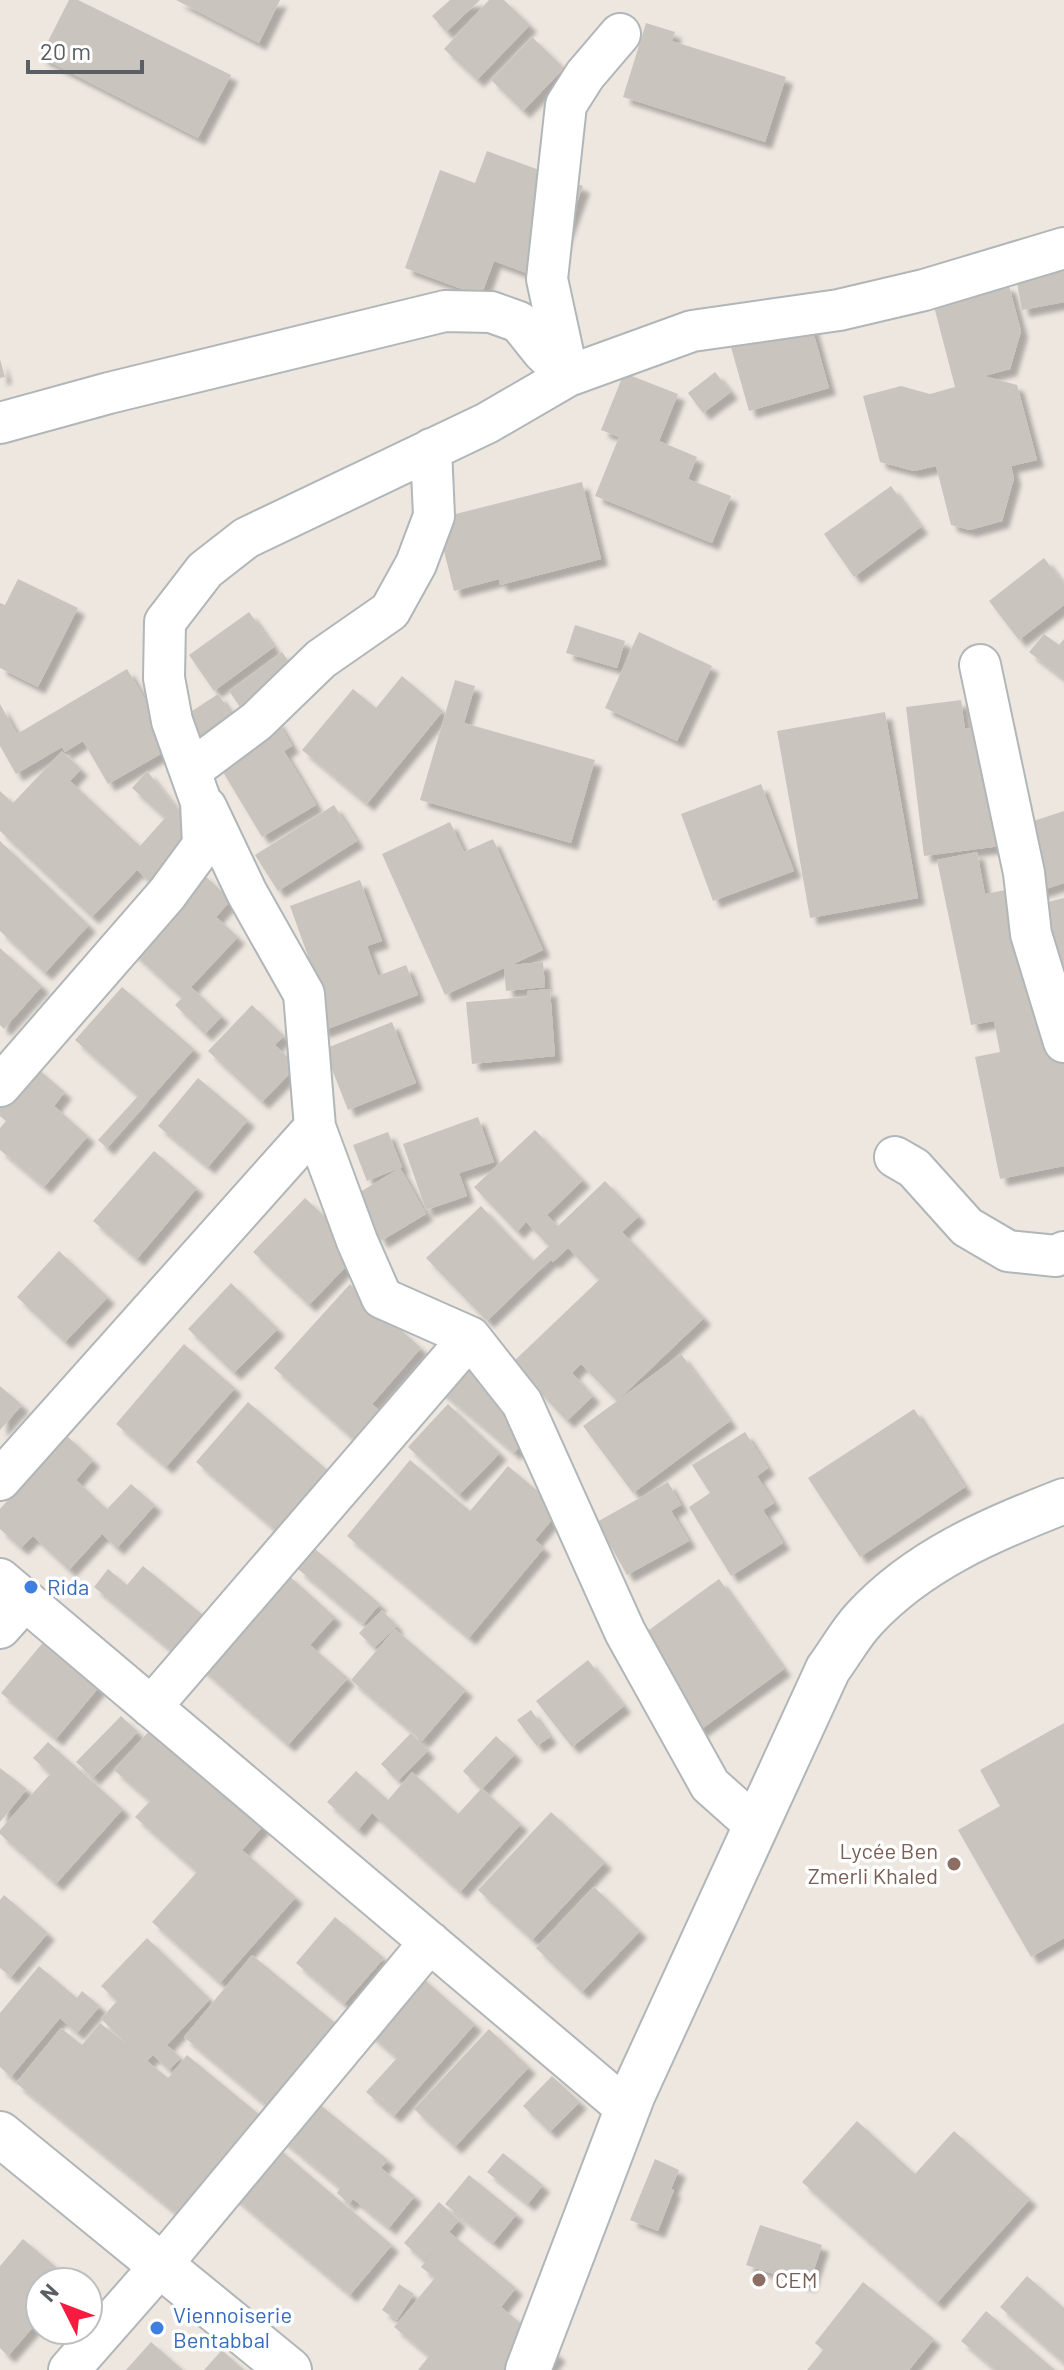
<svg xmlns="http://www.w3.org/2000/svg" width="1064" height="2370" viewBox="0 0 1064 2370" font-family="Barlow,sans-serif">
<style>
.building{fill:#cac4bf;filter:url(#shadow)}
.lines{fill:none;stroke-linecap:round;stroke-linejoin:round}
.minor-casing{stroke:#b1b6b9;stroke-width:44}
.tertiary-casing{stroke:#b1b6b9;stroke-width:48}
.minor{stroke:#fff;stroke-width:40}
.tertiary{stroke:#fff;stroke-width:44}
.shop-dot{fill:#3f7fe0;stroke:#fff;stroke-width:3}
.education-dot{fill:#8d6e63;stroke:#fff;stroke-width:3}
.labels{text-anchor:middle;stroke-width:7;stroke-linejoin:round;paint-order:stroke}
.shop-label{font-size:22px;fill:#366cbe;stroke:#fff;text-anchor:start}
.education-label{font-size:22px;fill:#785e54;stroke:#fff;text-anchor:end}
</style>
<defs>
<filter id="shadow"><feDropShadow dx="7" dy="7" stdDeviation="2" flood-color="#0004"/></filter>
</defs>
<rect width="100%" height="100%" fill="#ede7e0"/>
<path class="building" d="M69 0H78L231 75 198 138 40 57Z
M176 0H280L259 43Z
M450 0H480L446 32 432 16Z
M489 0H504L530 25 477 80 444 49Z
M646 23 675 32 672 41 786 77 765 142 623 97Z
M532 37 564 68 523 111 491 80Z
M487 151 583 186 548 281 494 261 481 296 405 268 440 170 475 183Z
M1064 246V302L1022 310 1012 256Z
M980 278 1009 286 1021 331 1010 369 984 376 1017 385 1037 460 1011 466 1014 478 1002 521 970 530 951 525 936 466 914 471 880 462 863 396 901 386 930 394 955 387 930 291Z
M807 310 829 388 749 411 727 333Z
M0 359 5 377 0 378Z
M715 372 731 392 703 413 688 393Z
M624 373 678 394 659 441 697 457 688 479 731 496 712 543 595 496 619 437 601 430Z
M582 482 601 559 500 585 499 579 454 591 436 519Z
M891 486 921 527 854 577 824 534Z
M1044 558 1064 584V605L1019 640 989 601Z
M18 579 78 608 38 687 0 668V603L5 605Z
M249 612 274 647 214 691 189 655Z
M575 625 625 641 617 668 566 653Z
M639 632 712 666 677 741 605 708Z
M1044 634 1059 645 1064 639V679L1029 652Z
M282 652 298 674 245 714 229 691Z
M127 669 173 747 108 784 83 741 65 752 62 747 16 774 0 746V704L17 734Z
M402 676 443 711 367 804 302 750 353 689 376 708Z
M455 680 475 686 464 723 595 760 571 843 420 800Z
M218 694 239 725 208 746 186 715Z
M961 700 965 729 985 726 1000 846 924 856 906 707Z
M885 712 918 898 810 918 777 731Z
M276 719 292 746 284 751 316 805 262 837 214 757Z
M62 751 81 769 70 781 140 846 165 818 132 788 147 771 194 830 152 884 137 870 92 917 0 831V791L13 803Z
M761 784 794 871 713 901 681 814Z
M334 805 357 841 278 891 255 855Z
M1064 811V883L1037 892 1015 827Z
M450 822 464 852 493 839 543 950 511 965 543 962 545 987 506 991 504 968 445 995 382 854Z
M0 841 89 925 45 973 0 931Z
M977 852 985 894 1026 886 1064 1069V1166L1000 1179 975 1057 1000 1052 994 1021 971 1025 937 860Z
M202 873 231 900 216 917 238 937 191 987 222 1016 205 1034 175 1005 182 998 130 950Z
M360 880 382 941 367 946 378 976 406 965 418 995 322 1031 296 961 308 956 290 906Z
M1064 898V993L1040 904Z
M0 948 42 986 4 1029 0 1025Z
M122 987 194 1049 107 1148 98 1140 138 1096 75 1040Z
M550 989 555 1056 472 1064 466 1002 527 997V991Z
M252 1005 284 1036 275 1045 297 1066 262 1102 208 1051Z
M392 1022 416 1083 348 1110 324 1049Z
M26 1059 65 1092 54 1106 88 1136 44 1187 0 1150V1128L6 1121 0 1116V1089Z
M198 1078 248 1120 208 1167 158 1126Z
M478 1117 494 1162 459 1173 467 1196 426 1210 403 1144Z
M535 1130 583 1180 547 1215 558 1226 605 1181 639 1216 622 1232 704 1318 617 1401 581 1364 572 1373 593 1396 567 1421 512 1363 599 1280 568 1248 553 1262 551 1259 487 1321 426 1258 481 1206 533 1261 549 1246 526 1222 517 1232 474 1187Z
M388 1132 402 1167 367 1181 353 1145Z
M154 1151 197 1188 137 1259 93 1221Z
M400 1168 426 1214 381 1241 355 1195Z
M305 1198 361 1251 309 1305 253 1252Z
M59 1251 108 1297 65 1342 17 1297Z
M231 1283 278 1329 234 1373 188 1329Z
M350 1284 421 1348 372 1404 395 1425 370 1454 274 1368Z
M184 1344 235 1388 166 1467 116 1424Z
M455 1352 539 1424 514 1453 430 1382Z
M681 1354 730 1421 633 1493 583 1426Z
M0 1386 22 1405 0 1430Z
M248 1402 339 1480 287 1540 196 1462Z
M448 1404 500 1453 459 1495 408 1447Z
M914 1409 965 1487 860 1557 808 1478Z
M745 1432 768 1468 757 1476 774 1503 763 1510 783 1543 731 1576 689 1507 710 1493 692 1465Z
M66 1435 93 1460 76 1480 107 1509 131 1484 155 1505 117 1548 102 1534 69 1570 33 1536 21 1548 0 1529V1509Z
M410 1460 470 1511 508 1466 560 1510 535 1540 544 1548 469 1638 347 1536Z
M668 1482 681 1505 671 1511 689 1541 627 1575 597 1522Z
M315 1549 380 1604 363 1624 298 1569Z
M143 1566 209 1620 179 1657 94 1587 108 1569 127 1585Z
M287 1574 335 1617 310 1645 348 1678 288 1745 192 1660Z
M719 1579 784 1669 681 1744 616 1654Z
M382 1610 397 1626 374 1648 359 1633Z
M395 1629 466 1690 422 1741 351 1680Z
M45 1640 100 1686 56 1739 1 1693Z
M588 1660 624 1706 572 1747 536 1701Z
M531 1710 550 1737 537 1746 517 1720Z
M121 1716 138 1732 93 1778 76 1762Z
M160 1719 271 1817 242 1850 296 1897 220 1983 152 1922 197 1872 135 1817 150 1801 114 1770Z
M1064 1723V1938L1031 1957 958 1830 1000 1806 980 1770Z
M411 1733 428 1751 398 1781 381 1764Z
M496 1736 515 1754 482 1789 521 1824 460 1892 372 1813 358 1830 327 1802 356 1771 388 1800 412 1772 458 1814 481 1789 463 1771Z
M48 1742 123 1809 56 1884 0 1834V1830L50 1774 33 1758Z
M0 1768 27 1789 0 1822Z
M551 1812 605 1862 532 1940 478 1890Z
M594 1887 640 1931 582 1992 536 1948Z
M4 1895 48 1933 11 1977 0 1968V1900Z
M335 1917 384 1958 344 2004 296 1963Z
M147 1938 210 1999 167 2045 181 2058 169 2070 153 2055 147 2061 168 2078 187 2055 260 2115 177 2214 16 2083 61 2028 82 2045 100 2023 127 2044 101 2019 117 2001 101 1986Z
M252 1955 350 2035 303 2091 388 2160 381 2168 415 2196 389 2228 353 2199 349 2204 337 2193 340 2188 267 2127 278 2115 184 2037Z
M39 1966 77 1998 82 1991 100 2006 77 2033 60 2018 11 2077 0 2067V2013Z
M417 1973 475 2024 394 2116 366 2092 397 2058 366 2031Z
M489 2029 529 2067 455 2147 414 2109Z
M552 2076 580 2102 550 2132 523 2106Z
M857 2121 915 2174 954 2131 1030 2199 937 2303 802 2182Z
M271 2142 392 2245 350 2295 229 2193Z
M503 2153 543 2185 528 2204 487 2172Z
M655 2159 679 2170 671 2189 674 2190 658 2231 630 2220Z
M469 2175 517 2214 493 2243 445 2204Z
M439 2202 459 2220 449 2232 516 2288 501 2307 559 2355 546 2370H418L429 2356 394 2327 435 2278 421 2267 445 2238 424 2261 404 2243Z
M760 2225 822 2245 809 2285 746 2265Z
M23 2239 74 2282H40V2319L8 2356 0 2348V2266Z
M1027 2276 1064 2308V2363L1000 2307Z
M863 2282 934 2339 909 2370H807L823 2350 815 2343Z
M399 2284 414 2294 397 2320 382 2310Z
M986 2311 1055 2370H996L961 2341Z
M151 2342 183 2370H126Z
M222 2350 244 2370H204Z"/>
<g class="lines">
<defs>
<path id="minor" d="M0 423 109 393 445 311 491 312 519 322 543 352 568 376 547 279 566 105 585 75 620 34
M980 665 1024 873 1031 934 1064 1042
M190 771 257 721 321 659 390 611 416 564 434 516 431 449
M206 807 247 893 304 994 315 1127 357 1241 382 1298 470 1337 522 1403 625 1632 710 1785 756 1826
M0 1086 167 894 203 845 201 802 172 721 164 678 165 622 205 570 246 538 487 423 568 376 692 331 839 310 924 290 1064 248
M895 1157 914 1168 967 1227 1008 1251 1056 1256 1064 1252
M0 1480 315 1127
M0 1579 627 2109
M0 1628 25 1600
M151 1707 470 1337
M69 2370 162 2264 430 1942"/>
<path id="tertiary" d="M0 2134 289 2370
M528 2370 633 2094 828 1669C840 1653 850 1634 864 1619 918 1560 992 1529 1064 1501"/>
</defs>
<use href="#minor" class="minor-casing"/>
<use href="#tertiary" class="tertiary-casing"/>
<use href="#minor" class="minor"/>
<use href="#tertiary" class="tertiary"/>
</g>
<g class="shop-dot">
<circle cx="31" cy="1587" r="8"/>
<circle cx="157" cy="2328" r="8"/>
</g>
<g class="education-dot">
<circle cx="954" cy="1864" r="8"/>
<circle cx="759" cy="2280" r="8"/>
</g>
<g class="labels">
<g class="shop-label">
<text x="47" y="1595">Rida</text>
<text x="173" y="2323">Viennoiserie<tspan x="173" dy="25">Bentabbal</tspan></text>
</g>
<g class="education-label">
<text x="938" y="1859">Lycée Ben<tspan x="938" dy="25">Zmerli Khaled</tspan></text>
<text x="775" y="2288" text-anchor="start">CEM</text>
</g>
</g>
<g transform="translate(64 2306) rotate(312)"><circle r="38" fill="#ffffff" stroke="#bdbfc0" stroke-width="2"/>
<path d="M0-6L14 30L0 20L-14 30Z" fill="#f81b3f"/>
<text y="-12" font-size="22" font-weight="bold" text-anchor="middle" fill="#595f62">N</text>
</g>
<path d="M28 60v12h114v-12" fill="none" stroke="#595f62" stroke-width="4"/>
<text x="40" y="60" font-size="24" fill="#595f62" stroke="#ffffff" stroke-width="6" paint-order="stroke">20 m</text>
</svg>
